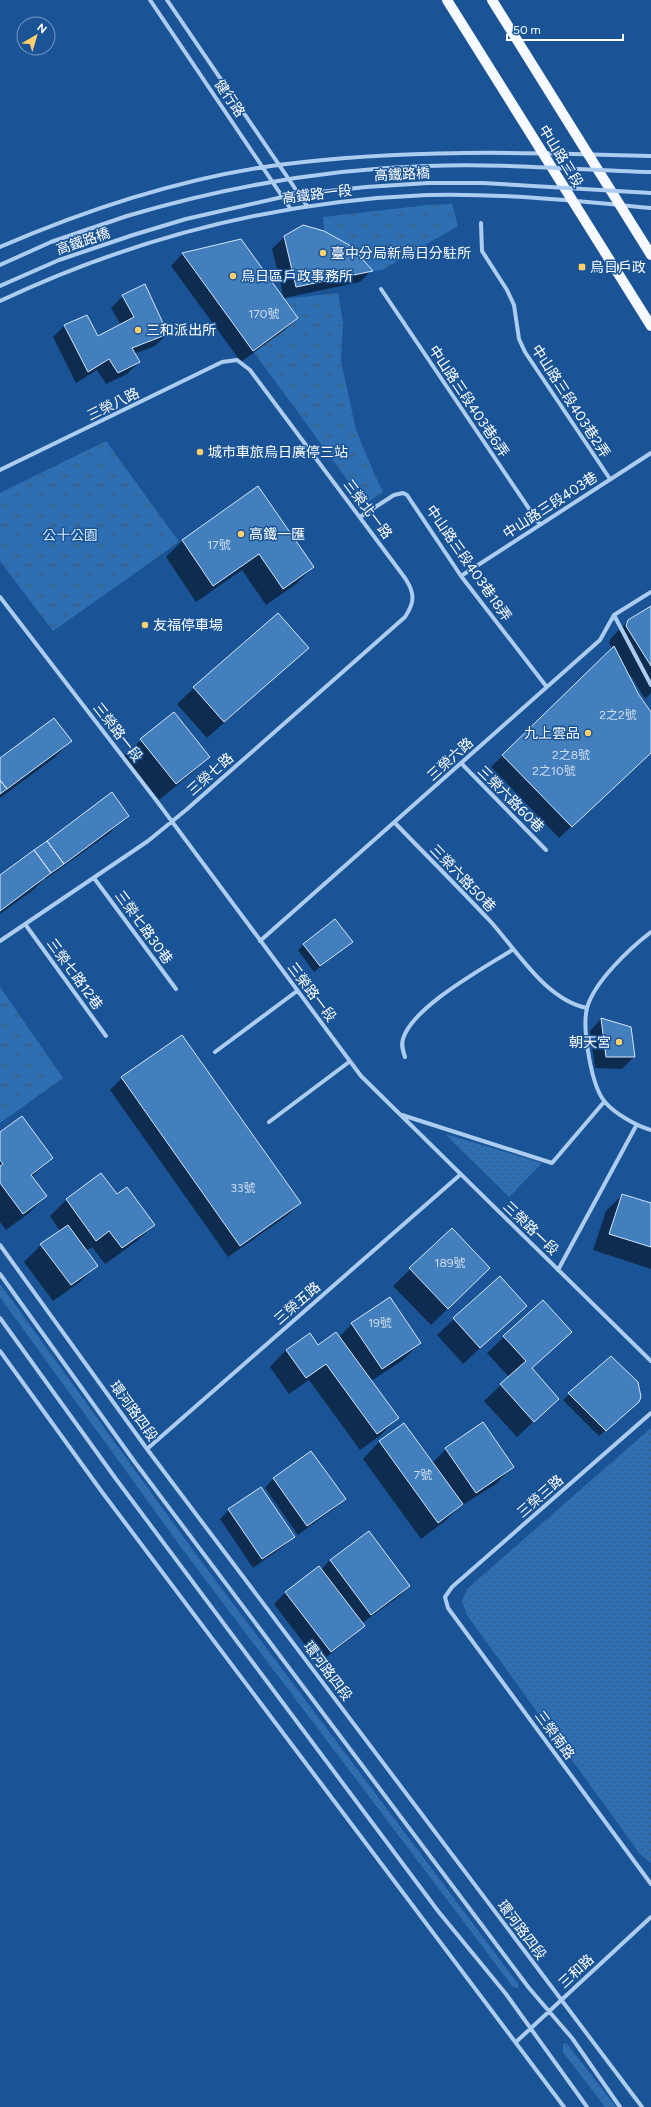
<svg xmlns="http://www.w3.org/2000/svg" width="651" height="2107" viewBox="0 0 651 2107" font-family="Figtree,'Noto Sans TC',sans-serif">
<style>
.grass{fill:url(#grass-dots)}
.park{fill:url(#park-tufts)}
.shadow{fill:#0007}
.building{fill:#437ebd;stroke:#d4e7fb}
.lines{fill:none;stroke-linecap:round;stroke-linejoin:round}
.street{stroke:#adcdf0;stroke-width:4}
.primary{stroke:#f6faff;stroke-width:10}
.street-bridge{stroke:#adcdf0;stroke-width:4}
.poi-dot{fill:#ffd06c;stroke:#1a5496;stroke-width:1.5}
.labels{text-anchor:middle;stroke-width:3;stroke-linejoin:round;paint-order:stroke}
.number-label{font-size:12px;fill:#d0dfee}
.street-label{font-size:14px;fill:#fff;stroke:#1a5496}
.poi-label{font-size:14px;fill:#fff;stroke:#1a5496;text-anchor:start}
.park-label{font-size:14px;fill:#d4e7fb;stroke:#1a5496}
</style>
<defs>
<pattern id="grass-dots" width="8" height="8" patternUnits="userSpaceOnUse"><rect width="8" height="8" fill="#2e6fb4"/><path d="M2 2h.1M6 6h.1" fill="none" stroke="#405a76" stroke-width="1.8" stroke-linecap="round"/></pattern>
<pattern id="park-tufts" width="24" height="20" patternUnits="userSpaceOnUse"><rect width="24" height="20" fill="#2e6fb4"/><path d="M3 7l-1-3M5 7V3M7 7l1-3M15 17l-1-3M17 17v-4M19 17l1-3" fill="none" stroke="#405a76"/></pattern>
</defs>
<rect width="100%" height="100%" fill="#1a5496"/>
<path class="grass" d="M445 1134 542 1163 509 1197Z
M0 1284 195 1553 518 1984V1988L513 1987 189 1558 0 1297Z
M651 1428V1863L640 1854 467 1615 462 1601 467 1589Z
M566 2043 568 2045 616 2107H605L563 2052V2044Z"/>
<path class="park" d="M452 204 458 226 382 270 373 271 351 246 324 231 323 217 428 205Z
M338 293 343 323 341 361 356 430 373 471 383 492 365 504 253 351 284 299Z
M106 441 179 542 53 631 0 561V493Z
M0 987 63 1078 0 1123Z"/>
<path class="shadow" d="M284 237 372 270 360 282 284 298 272 249Z
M240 241 297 318 285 330 241 362 171 266 182 254Z
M144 286 167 334 155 346 134 354 139 362 127 374 106 384 97 370 76 383 53 337 65 325 97 337 121 325 111 308 123 296Z
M258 488 313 567 296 584 266 605 242 570 196 602 166 557 182 541Z
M651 607V693L645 699 631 676 629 677 651 714V753L559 838 491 767 613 649 609 643 611 638 628 621Z
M307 648 207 738 177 704 194 688Z
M141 740 209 756 192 773 159 800 124 756Z
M71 741 54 758 0 798V759Z
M127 815 111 832 46 879 45 878 33 890 0 914V876Z
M351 942 314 972 298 950 304 944Z
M601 1019 630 1028 634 1057 622 1069 595 1068 590 1031Z
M122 1078 300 1203 288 1215 228 1257 110 1090Z
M0 1133 52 1158 32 1177 46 1196 29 1213 6 1230 0 1222Z
M101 1175 117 1196 154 1225 137 1241 105 1264 92 1247 86 1251 96 1266 80 1282 53 1301 24 1262 41 1245 60 1231 50 1216 66 1200Z
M622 1195 651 1204V1269L593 1250 606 1211Z
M452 1229 472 1285 431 1325 393 1286Z
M525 1306 463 1364 437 1335 454 1319Z
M352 1324 420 1343 403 1360 371 1381 397 1418 381 1435 360 1450 309 1380 289 1394 270 1367 286 1350 318 1346 339 1337Z
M571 1332 531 1369 558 1399 517 1437 484 1401 509 1377 487 1353 504 1337Z
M611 1357 637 1383 640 1392 638 1402 599 1436 563 1400Z
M404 1424 432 1463 446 1449 482 1424 512 1467 496 1484 458 1508 445 1521 421 1539 363 1459 379 1442Z
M311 1452 344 1499 335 1508 298 1535 265 1488 273 1479Z
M229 1510 293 1537 284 1546 253 1568 220 1519Z
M330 1560 409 1586 397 1598 362 1623 364 1625 352 1637 319 1663 274 1604 285 1593 321 1570Z"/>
<path class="building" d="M303 225 324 231 351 246 373 271 296 287 284 236Z
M241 239 298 318 253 351 182 253Z
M145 284 168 334 132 348 140 362 118 373 109 359 88 372 64 325 87 315 98 336 134 317 122 295Z
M258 486 314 567 283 589 259 554 213 586 182 540Z
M651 606V666L626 626 628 620Z
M278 613 309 648 224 722 193 687Z
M614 646 639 695 651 712V753L572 827 502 755Z
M174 712 210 757 176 784 140 739Z
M54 718 72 741 7 789 0 780V758Z
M0 780 7 789 0 794Z
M112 792 129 816 64 864 47 841Z
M47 841 64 864 51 873 34 850Z
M34 850 51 873 0 911V875Z
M335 919 353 942 320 966 303 944Z
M601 1018 631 1027 635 1057H606Z
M182 1035 301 1203 240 1246 121 1077Z
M22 1116 53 1158 31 1175 47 1196 23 1214 0 1183V1166L3 1164 0 1160V1132Z
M101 1173 117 1194 127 1187 155 1225 122 1248 109 1231 96 1241 66 1199Z
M622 1194 651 1203V1247L609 1234Z
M68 1225 98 1266 71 1285 40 1244Z
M452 1228 490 1268 448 1309 409 1268Z
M500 1276 527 1306 480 1348 453 1318Z
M390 1297 421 1343 382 1369 351 1323Z
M543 1300 572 1332 532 1368 559 1399 534 1422 500 1384 526 1361 503 1336Z
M336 1332 399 1418 377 1434 326 1364 306 1378 286 1350 310 1333 318 1345Z
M611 1356 638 1382 641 1397 639 1402 606 1431 568 1393Z
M483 1422 514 1467 476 1493 445 1448Z
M404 1423 463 1504 438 1523 379 1441Z
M311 1451 346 1499 307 1526 273 1478Z
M261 1487 295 1537 262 1559 228 1509Z
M369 1531 410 1586 371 1615 330 1560Z
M319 1566 365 1626 331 1652 285 1592Z"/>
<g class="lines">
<path class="street" d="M150 0 290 208
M167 0 307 206
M481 223 482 251 507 290 514 305 519 339 525 352 610 479
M0 247C88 209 182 178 278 165 401 149 527 152 651 156
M0 265 51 242 127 216
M0 286 59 260 133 235
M381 289 540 525
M0 301C136 237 277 201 427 195 501 193 577 201 651 208
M0 470 222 362 237 360 250 370 405 578C415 593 415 602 405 617L186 810 148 841 0 941
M360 517 394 495 403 493 407 495 461 576 546 686
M461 576 651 453
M0 597 156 800 361 1076 651 1361
M614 615 651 685
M461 763 546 850
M395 823C427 856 460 889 491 922 517 951 546 1000 587 1008
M94 878 176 989
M25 924 106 1036
M651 932C630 948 594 982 587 1008 582 1028 591 1086 605 1102 615 1114 637 1126 651 1130
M260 941 600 640 614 615 651 592
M215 1052 297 991
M405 1057C403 1051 401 1046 403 1039 412 1007 484 968 512 950
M402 1115 552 1163 604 1102
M269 1122 349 1062
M0 1245 147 1449 642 2107
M558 1270 636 1126
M0 1274 134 1461 529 1988 572 2038 620 2107
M0 1318 116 1479 438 1911 506 1994 587 2107
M0 1351 102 1492 564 2107
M651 1413 452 1587 445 1597 448 1608 651 1884
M147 1449 461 1174
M516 2042 651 1917"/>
<path class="primary" d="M447 0 651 326
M492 0 651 255"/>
<path class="street-bridge" d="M127 216C225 187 325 169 427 166 502 163 577 170 651 172
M133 235 186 219 291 195 366 187 428 183H483L651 193"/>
</g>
<g class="poi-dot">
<circle cx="323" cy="253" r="4"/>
<rect x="578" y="263" width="8" height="8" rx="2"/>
<circle cx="233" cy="276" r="4"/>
<circle cx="138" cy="330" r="4"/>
<circle cx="200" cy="452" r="4"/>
<circle cx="241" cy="534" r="4"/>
<circle cx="145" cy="625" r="4"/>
<circle cx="588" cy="733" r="4"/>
<circle cx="619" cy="1042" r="4"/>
</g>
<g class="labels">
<g class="number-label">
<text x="264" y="318">170號</text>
<text x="219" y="549">17號</text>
<text x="618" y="719">2之2號</text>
<text x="571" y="759">2之8號</text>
<text x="554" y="775">2之10號</text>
<text x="243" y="1192">33號</text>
<text x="450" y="1267">189號</text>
<text x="380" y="1327">19號</text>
<text x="423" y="1479">7號</text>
</g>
<g class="street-label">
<text transform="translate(230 98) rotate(56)" y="5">健行路</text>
<text transform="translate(561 156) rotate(58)" y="5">中山路三段</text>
<text transform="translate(402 174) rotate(-3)" y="5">高鐵路橋</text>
<text transform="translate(317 194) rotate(-7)" y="5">高鐵路一段</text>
<text transform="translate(83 241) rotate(-19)" y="5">高鐵路橋</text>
<text transform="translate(469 401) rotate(56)" y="5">中山路三段403巷6弄</text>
<text transform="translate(571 401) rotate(57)" y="5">中山路三段403巷2弄</text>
<text transform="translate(113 404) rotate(-26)" y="5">三榮八路</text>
<text transform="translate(550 505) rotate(-33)" y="5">中山路三段403巷</text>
<text transform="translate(368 509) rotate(53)" y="5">三榮北一路</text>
<text transform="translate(469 563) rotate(55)" y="5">中山路三段403巷18弄</text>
<text transform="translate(118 732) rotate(52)" y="5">三榮路一段</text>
<text transform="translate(450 759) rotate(-42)" y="5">三榮六路</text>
<text transform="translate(210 774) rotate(-41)" y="5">三榮七路</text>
<text transform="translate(511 799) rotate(45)" y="5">三榮六路60巷</text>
<text transform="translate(463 878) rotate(46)" y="5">三榮六路50巷</text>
<text transform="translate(144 927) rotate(54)" y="5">三榮七路30巷</text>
<text transform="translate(75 974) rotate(54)" y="5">三榮七路12巷</text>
<text transform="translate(312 992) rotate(53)" y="5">三榮路一段</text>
<text transform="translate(531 1228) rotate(44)" y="5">三榮路一段</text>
<text transform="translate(297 1303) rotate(-41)" y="5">三榮五路</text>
<text transform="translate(134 1411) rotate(54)" y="5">環河路四段</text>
<text transform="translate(540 1496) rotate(-41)" y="5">三榮三路</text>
<text transform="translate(328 1671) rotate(53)" y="5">環河路四段</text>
<text transform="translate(555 1735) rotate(54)" y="5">三榮南路</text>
<text transform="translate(522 1930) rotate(53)" y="5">環河路四段</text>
<text transform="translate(576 1971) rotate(-43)" y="5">三和路</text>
</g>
<g class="poi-label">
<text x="331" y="258">臺中分局新烏日分駐所</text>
<text x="590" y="272">烏日戶政</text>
<text x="241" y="281">烏日區戶政事務所</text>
<text x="146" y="335">三和派出所</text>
<text x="208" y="457">城市車旅烏日廣停三站</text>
<text x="249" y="539">高鐵一匯</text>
<text x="153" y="630">友福停車場</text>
<text x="580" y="738" text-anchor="end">九上雲品</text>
<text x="611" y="1047" text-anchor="end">朝天宮</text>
</g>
<g class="park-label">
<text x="70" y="540">公十公園</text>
</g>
</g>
<g transform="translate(36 36) rotate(38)"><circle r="19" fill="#1a5496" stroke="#7698c0"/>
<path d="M0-3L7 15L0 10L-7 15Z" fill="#ffd06c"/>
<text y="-6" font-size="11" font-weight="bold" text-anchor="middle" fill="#ffffff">N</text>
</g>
<path d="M507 34v6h116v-6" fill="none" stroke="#ffffff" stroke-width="2"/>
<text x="513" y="34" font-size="12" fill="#ffffff" stroke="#1a5496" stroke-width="3" paint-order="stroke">50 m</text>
</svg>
